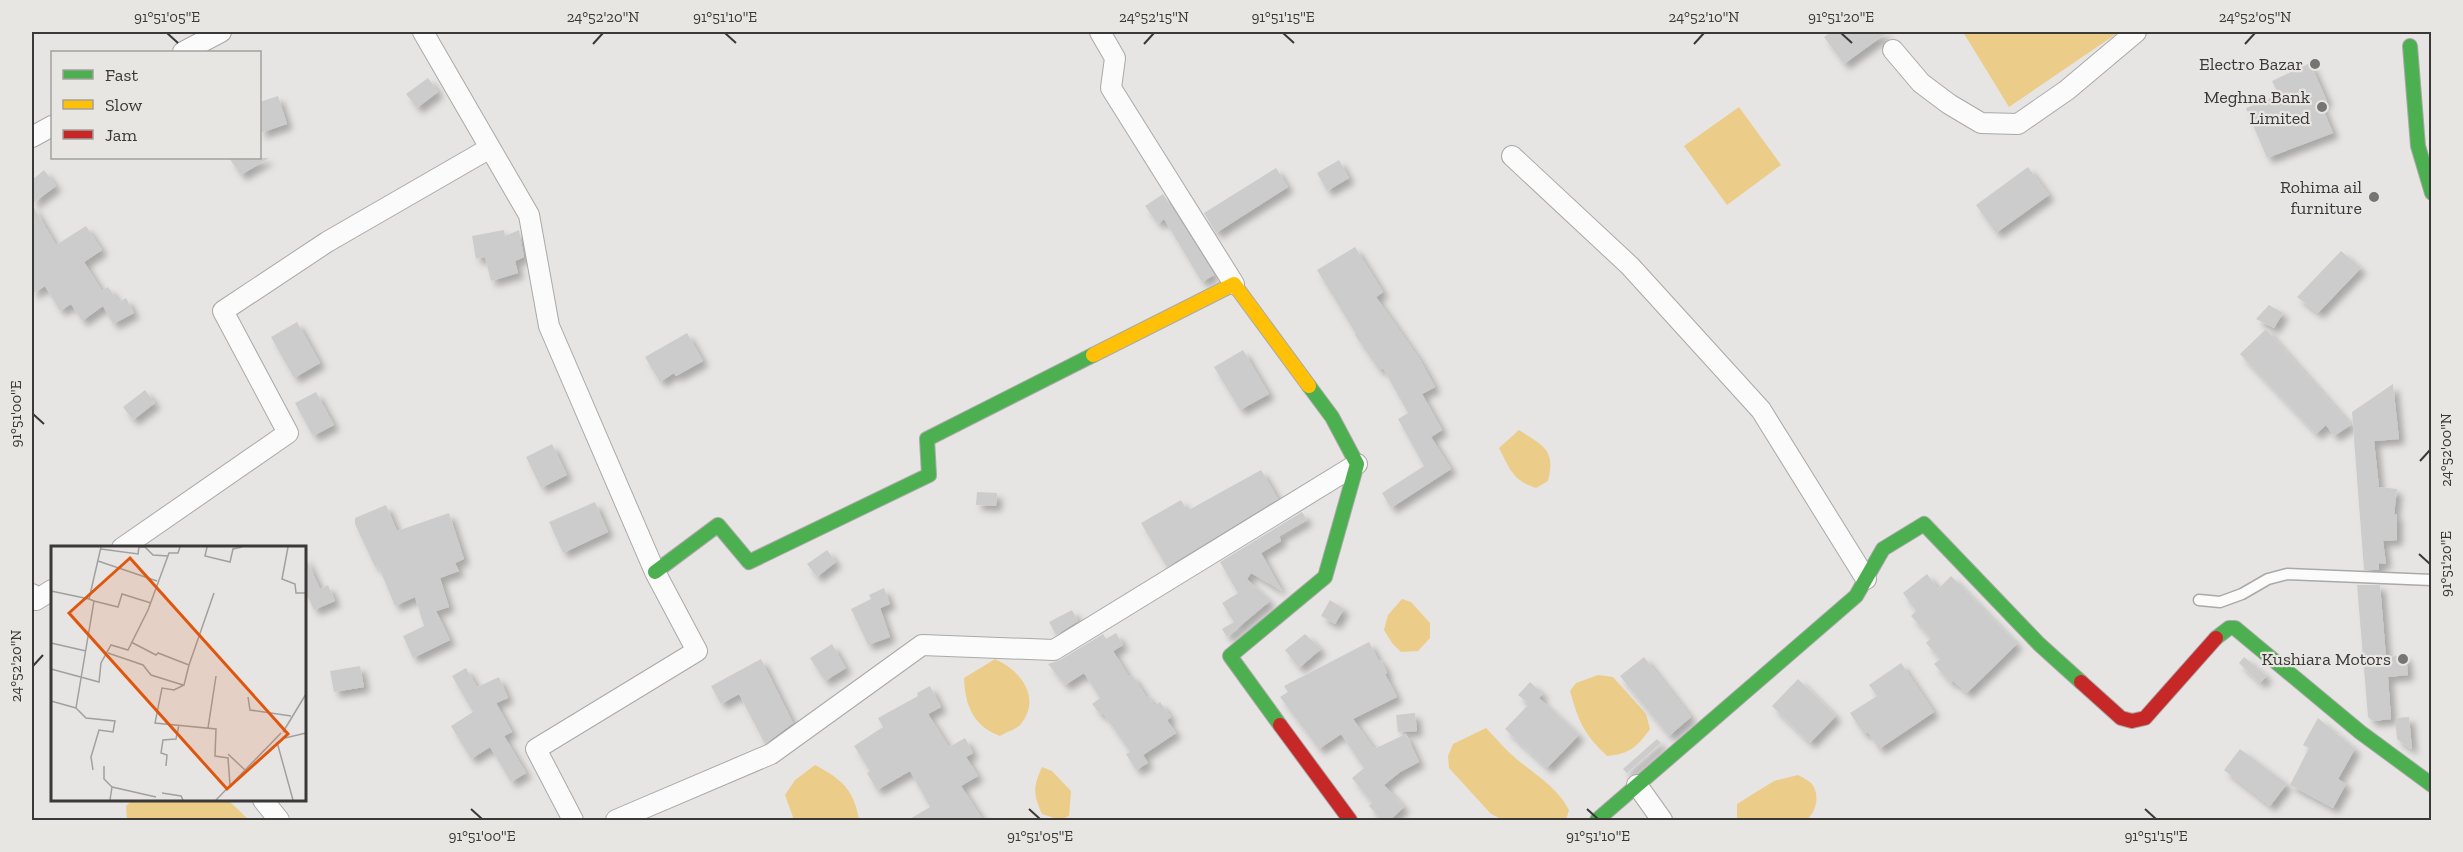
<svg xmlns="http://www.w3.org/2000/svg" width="2463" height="852" viewBox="0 0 2463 852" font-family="'Zilla Slab',serif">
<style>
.water{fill:#eccc89}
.building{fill:#cdcccc;filter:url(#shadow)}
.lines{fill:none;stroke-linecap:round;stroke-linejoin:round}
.lane-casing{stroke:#aaa9a8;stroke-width:13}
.street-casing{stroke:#aaa9a8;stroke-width:22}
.fast-casing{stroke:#aaa9a8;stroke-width:16}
.slow-casing{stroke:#aaa9a8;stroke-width:16}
.jam-casing{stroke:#aaa9a8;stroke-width:16}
.lane{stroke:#fbfbfb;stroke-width:10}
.street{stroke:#fbfbfb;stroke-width:20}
.fast{stroke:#4caf50;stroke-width:14}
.slow{stroke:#ffc107;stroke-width:14}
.jam{stroke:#c62828;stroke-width:14}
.ticks{fill:none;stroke:#3a3938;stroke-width:2}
.poi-dot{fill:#767574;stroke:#e7e6e3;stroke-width:2}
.labels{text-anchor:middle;stroke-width:4.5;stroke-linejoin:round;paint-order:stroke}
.poi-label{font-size:18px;fill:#3a3938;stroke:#e7e6e3;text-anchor:end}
.inset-road{fill:none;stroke:#a1a09f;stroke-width:1.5}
.view{fill:#df570e;fill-opacity:0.15;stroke:#df570e;stroke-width:3}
.inset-edge{fill:none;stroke:#3a3938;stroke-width:3}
.neatline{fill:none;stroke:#3a3938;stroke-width:2}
.ticks-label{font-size:15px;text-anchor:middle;fill:#3a3938}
</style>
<defs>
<filter id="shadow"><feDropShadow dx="5.5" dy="5.5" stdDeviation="3" flood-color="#0004"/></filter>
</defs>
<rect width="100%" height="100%" fill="#e6e5e4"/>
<path class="water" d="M1963 32H2119L2009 107Z
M1739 107 1781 165 1727 205 1684 146Z
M1519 430C1544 446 1556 450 1548 481L1536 488C1512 480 1510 469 1499 448Z
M1402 599 1411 602 1430 623V638L1418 651 1401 652 1392 643 1384 630 1388 615Z
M995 659C1020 670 1042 697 1021 724 1017 729 1006 732 1000 736 973 726 965 705 964 678Z
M1598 675 1613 677 1646 714 1650 729C1637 747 1630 754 1607 756 1583 733 1579 722 1570 691L1576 683Z
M1486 728C1495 737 1503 747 1512 755 1533 774 1556 785 1569 810L1566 820H1503L1491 814 1449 768 1448 756 1453 744Z
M815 765C842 779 854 790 859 820H794L785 795 795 780Z
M1042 767 1052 771 1071 791 1069 816 1060 820 1042 814C1033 794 1033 787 1042 767Z
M1798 775C1802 777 1808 780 1811 783 1821 795 1816 811 1807 820H1737V804L1774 781Z
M132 800H228L249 820H127L126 806Z"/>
<path class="building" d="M1831 32H1888L1844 64 1824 37Z
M2310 63 2327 101 2321 104 2333 133 2267 158 2246 108 2279 95 2272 81Z
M428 78 438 92 417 108 406 94Z
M278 96 287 124 260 133V102Z
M229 158H269L241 175Z
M1339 160 1349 178 1327 191 1317 173Z
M2028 167 2049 195 1996 233 1976 205Z
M1276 168 1288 187 1216 233 1204 213Z
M44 170 56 186 32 204 56 245 86 226 102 250 84 262 102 291 108 287 119 302 126 298 134 313 113 324 103 306 82 321 71 304 60 311 45 286 32 294V180Z
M1163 194 1214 275 1202 282 1164 219 1158 224 1145 206Z
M504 230 505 236 519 230 524 257 515 261 518 273 491 281 485 257 476 259 472 236Z
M1355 247 1383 292 1376 297 1420 360 1435 387 1422 394 1442 430 1431 437 1451 469 1391 508 1382 493 1424 466 1398 419 1408 413 1383 368 1379 370 1355 335 1356 334 1317 270Z
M2341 251 2361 268 2318 313 2297 297Z
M2269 305 2283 313 2274 328 2256 319Z
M297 322 320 363 294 378 271 337Z
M2266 329 2351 425 2334 436 2326 425 2316 434 2240 354Z
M687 333 703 361 676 376 674 373 660 382 645 357Z
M1243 350 1269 394 1240 410 1214 367Z
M2393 384 2399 439 2374 441 2379 487 2397 489 2394 515 2397 514V540L2383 541 2386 564 2379 563V570H2364L2352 412Z
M145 390 155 403 133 420 123 407Z
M316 392 334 425 313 436 295 403Z
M552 444 567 475 541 488 526 457Z
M1261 470 1278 499 1167 567 1141 523 1181 500 1187 511Z
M977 492 997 493 996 506 976 505Z
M595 502 608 532 563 553 549 522Z
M386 505 397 531 449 513 464 559 455 563 459 571 440 578 449 607 436 611 450 640 413 658 403 636 424 626 415 597 395 606 378 565 375 567 355 524V518Z
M1302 512 1307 520 1279 536 1281 541 1261 553 1282 591 1251 573 1247 579 1270 601 1227 637 1222 629 1234 622 1222 603 1238 593 1220 562Z
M827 550 836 562 817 577 807 564Z
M304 554 320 589 328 585 335 601 314 610 304 589Z
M1927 574 1938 589 1951 576 2017 644 1967 693 1953 681 1951 683 1934 664 1940 659 1926 643 1931 638 1911 616 1916 611 1903 593Z
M2357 585H2380L2386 657 2406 655 2408 675 2388 677 2391 719 2373 721 2368 717Z
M884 588 890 604 880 608 890 637 868 645 851 609 871 599 869 595Z
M1330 600 1344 609 1335 624 1321 616Z
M1072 610 1078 621 1056 635 1049 622Z
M1116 633 1123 645 1113 651 1129 677 1132 675 1147 698 1149 696 1154 706 1160 702 1171 717 1167 720 1176 733 1143 755 1148 763 1136 770 1126 754 1130 752 1103 713 1101 715 1092 704 1100 698 1084 673 1065 685 1048 664 1060 660 1103 634 1106 639Z
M1305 634 1321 649 1299 668 1285 650Z
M1369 642 1379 661 1381 660 1387 673 1385 674 1397 697 1353 719 1374 749 1406 734 1419 762 1400 772 1384 785 1404 807 1390 820H1383L1369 806 1372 803 1352 778 1364 768 1341 734 1319 749 1280 697 1288 692 1284 686Z
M832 644 846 668 825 681 810 658Z
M1644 657 1691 717 1669 736 1620 676Z
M2244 657 2267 676 2260 683 2239 663Z
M761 659 793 723 765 744 739 694 721 704 711 686Z
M1901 663 1934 712 1879 749 1868 732 1864 734 1850 713 1877 696 1869 685Z
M360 666 364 687 334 692 330 671Z
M466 668 477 687 499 677 508 698 496 703 512 732 504 736 526 773 511 782 490 747 471 759 451 726 473 712 452 676Z
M1798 679 1836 716 1810 743 1772 706Z
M1530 682 1543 694 1539 698 1579 735 1547 768 1505 729 1529 704 1518 695Z
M930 686 941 707 928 714 949 747 965 738 973 753 966 757 978 776 961 786 983 820H908L930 807 910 771 877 790 867 773 870 771 854 746 883 727 878 718 918 696 917 693Z
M1415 713 1417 731 1398 732 1396 715Z
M2409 717 2412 749H2411L2397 739 2396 728V718Z
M2318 718 2355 749 2338 779 2346 784 2333 808 2290 785 2309 748 2303 745Z
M1657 739 1661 743 1627 773 1623 769Z
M2240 749 2287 784 2270 806 2224 770Z"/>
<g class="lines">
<defs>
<path id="lane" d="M2199 600 2220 602 2242 594 2268 579 2287 574 2432 580"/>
<path id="street" d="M423 32 529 215 549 326 655 572 697 651 536 749 573 820
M1100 32 1115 58 1111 88 1234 284
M1893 50 1921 83 1949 104 1981 123 2018 124 2067 90 2136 32
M183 52 221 32
M32 137 52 126
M1512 156 1630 266 1761 410 1866 579
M122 548 288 433 223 311 327 242 490 148
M32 594 36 600 52 590
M1637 785 1662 820
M263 800 279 820
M616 820 771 754 922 645 1054 650 1357 464"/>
<path id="fast" d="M2410 46 2418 146 2432 193
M655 572 718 525 749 562 929 475 927 439 1093 355
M2216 638 2229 628H2235L2360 732 2432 785
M1280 725 1230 656 1325 577 1357 464 1332 417 1309 386
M1597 820 1856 596 1883 549 1924 524 2039 644 2081 682"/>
<path id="slow" d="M1093 355 1234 284 1309 386"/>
<path id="jam" d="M2081 682 2121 718 2132 721 2145 718 2216 638
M1280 725 1350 820"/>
</defs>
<use href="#lane" class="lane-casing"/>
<use href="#street" class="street-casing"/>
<use href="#fast" class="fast-casing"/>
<use href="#slow" class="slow-casing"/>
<use href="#jam" class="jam-casing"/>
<use href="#lane" class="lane"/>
<use href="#street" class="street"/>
<use href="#fast" class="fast"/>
<use href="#slow" class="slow"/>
<use href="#jam" class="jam"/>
</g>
<path class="ticks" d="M167 33 178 43M725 33 736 43M1283 33 1294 43M1841 33 1852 43M593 44 603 33M1144 44 1154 33M1694 44 1704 33M2245 44 2255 33M33 414 44 424M2420 461 2430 450M2419 554 2430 564M33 666 43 655M471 809 482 819M1029 809 1040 819M1587 809 1598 819M2145 809 2156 819"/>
<g class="poi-dot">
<circle cx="2315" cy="64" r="6"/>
<circle cx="2322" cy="107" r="6"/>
<circle cx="2374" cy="197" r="6"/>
<circle cx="2403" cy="659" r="6"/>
</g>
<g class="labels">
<g class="poi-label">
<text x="2303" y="70">Electro Bazar</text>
<text x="2310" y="103">Meghna Bank<tspan x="2310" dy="21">Limited</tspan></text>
<text x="2362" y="193">Rohima ail<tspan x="2362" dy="21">furniture</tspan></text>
<text x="2391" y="665">Kushiara Motors</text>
</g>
</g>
<g transform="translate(51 546)">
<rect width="255" height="255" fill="#e6e5e4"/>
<path class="inset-road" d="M156 1 154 10 179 16 182 3 191 1M237 1 231 33 244 38 245 47H255M50 3 87 8 88 1H94L102 9 117 10M47 15 106 35M0 45 38 53M43 55 67 61 71 48 100 57M80 96 105 109 107 107 138 119 133 139 123 144 111 142 104 177 165 183 164 210 177 212 179 239M0 97 35 105M57 107 92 119 100 129 132 139M138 119 163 47M0 123 48 136 50 117 60 99 77 104 97 64 118 7H127L129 1M197 151 199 164 240 170M0 155 25 162M157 182 165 130M232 186 255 148M234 192 255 187M226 196 242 254M177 208 194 224M53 220V233L61 241M115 220 116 209 110 207 112 194 125 193 128 179M42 224 40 211 48 184 62 186 64 175 35 172 25 162 43 55 38 53 50 1M111 247 130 250 132 254M59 254 61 241 105 251M165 254 230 187"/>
<path class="view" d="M79 12 237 188 176 243 18 67Z"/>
<rect width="255" height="255" class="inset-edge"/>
</g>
<rect width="2463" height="852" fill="none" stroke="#e7e6e3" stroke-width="66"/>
<rect x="51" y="51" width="210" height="108" fill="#e7e6e3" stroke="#a2a19f" stroke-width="1.5"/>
<rect x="63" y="70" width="30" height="9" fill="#4caf50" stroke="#a2a19f" stroke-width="1.5"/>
<text x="105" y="81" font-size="18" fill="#3a3938">Fast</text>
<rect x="63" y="100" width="30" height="9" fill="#ffc107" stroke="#a2a19f" stroke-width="1.5"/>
<text x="105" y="111" font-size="18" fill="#3a3938">Slow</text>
<rect x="63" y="130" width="30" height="9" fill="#c62828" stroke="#a2a19f" stroke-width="1.5"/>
<text x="105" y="141" font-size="18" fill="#3a3938">Jam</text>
<rect x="33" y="33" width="2397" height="786" class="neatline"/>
<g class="ticks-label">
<text x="167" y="22">91°51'05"E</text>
<text x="603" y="22">24°52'20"N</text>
<text x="725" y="22">91°51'10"E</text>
<text x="1154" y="22">24°52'15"N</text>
<text x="1283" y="22">91°51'15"E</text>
<text x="1704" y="22">24°52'10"N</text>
<text x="1841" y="22">91°51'20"E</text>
<text x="2255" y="22">24°52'05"N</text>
<text transform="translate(16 414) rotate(-90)" y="5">91°51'00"E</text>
<text transform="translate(2446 450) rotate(-90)" y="5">24°52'00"N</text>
<text transform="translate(2446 564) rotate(-90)" y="5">91°51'20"E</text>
<text transform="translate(16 666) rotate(-90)" y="5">24°52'20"N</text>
<text x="482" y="841">91°51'00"E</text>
<text x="1040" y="841">91°51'05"E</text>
<text x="1598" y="841">91°51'10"E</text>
<text x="2156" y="841">91°51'15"E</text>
</g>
</svg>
